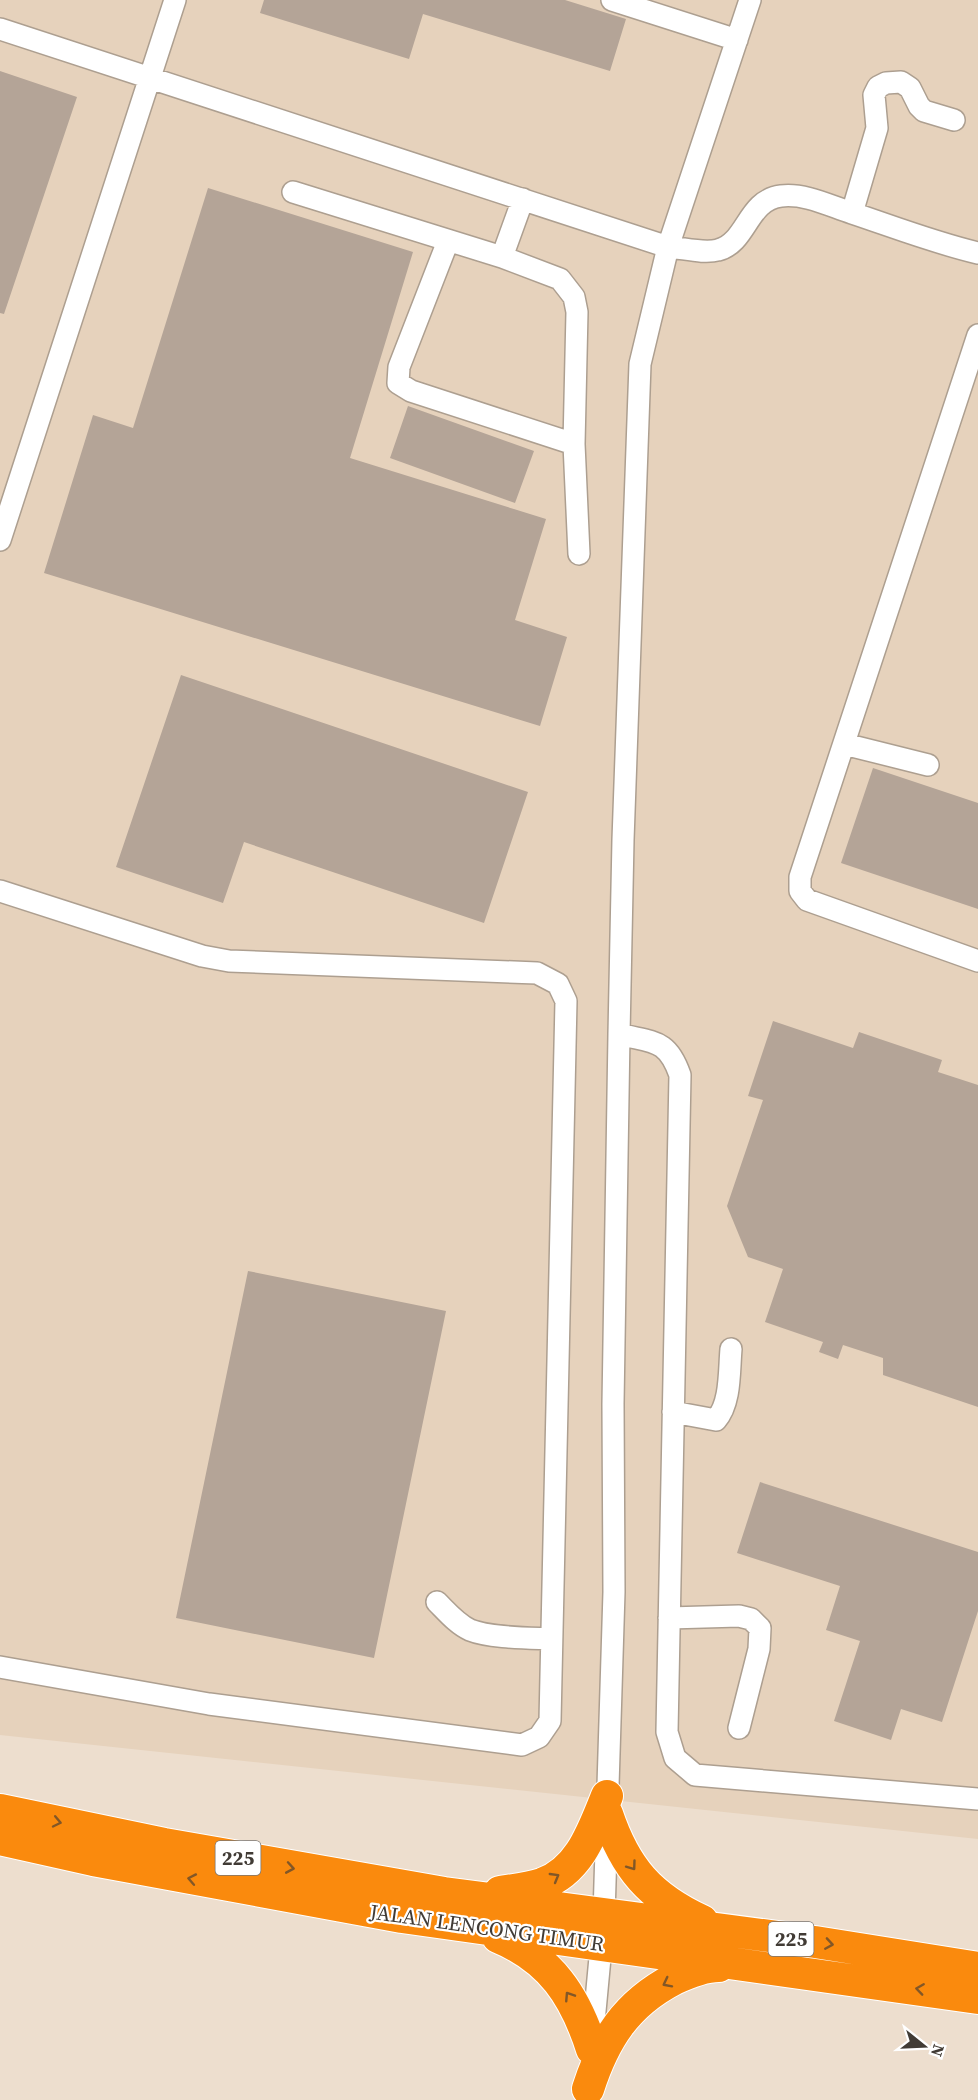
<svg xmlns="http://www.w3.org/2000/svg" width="978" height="2100" viewBox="0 0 978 2100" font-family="'Source Serif 4',serif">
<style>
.built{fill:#e6d2bc}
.building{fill:#b4a497}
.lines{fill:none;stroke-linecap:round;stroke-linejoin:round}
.minor-casing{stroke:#ad9f90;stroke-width:24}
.highway-casing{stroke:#fff;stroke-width:34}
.minor{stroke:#fff;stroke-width:21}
.highway{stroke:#fa8a0d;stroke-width:32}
.oneway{stroke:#825727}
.labels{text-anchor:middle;stroke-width:4.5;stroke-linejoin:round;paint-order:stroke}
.shield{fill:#fff;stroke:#7a7672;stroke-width:1.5}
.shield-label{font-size:20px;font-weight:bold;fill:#413b35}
.street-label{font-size:21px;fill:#413b35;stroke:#fff}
</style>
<rect width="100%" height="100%" fill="#eddece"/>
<path class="built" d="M0 0H978V1839L0 1735Z"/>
<path class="building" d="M264 0H565L626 19 610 71 423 14 409 59 260 13Z
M0 71 77 97 4 314 0 313Z
M208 188 413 252 350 458 546 519 515 620 567 637 540 726 44 573 93 415 133 428Z
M408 406 534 451 515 503 390 458Z
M181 675 528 792 484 923 244 842 223 903 116 867Z
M873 768 978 803V909L841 863Z
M773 1021 853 1048 859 1032 942 1060 938 1072 978 1085V1407L883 1375V1358L843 1345 838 1359 819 1352 823 1342 765 1322 783 1269 748 1257 727 1206 763 1100 748 1096Z
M248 1271 446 1311 374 1658 176 1618Z
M760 1482 978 1552V1611L942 1722 901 1709 891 1740 834 1721 860 1641 826 1630 840 1586 737 1553Z"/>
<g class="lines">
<defs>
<path id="minor" d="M612 0 737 40
M0 29 668 247C683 248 704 254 718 250 747 243 747 200 781 196 805 193 830 206 852 213 894 227 935 243 978 253
M293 192 502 257
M523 199 502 257 560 279 574 297 577 312 574 444 579 554
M852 213 877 128 874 95 878 87 886 83 901 82 910 88 919 106 924 111 954 120
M448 241 399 367 398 383 411 391 574 444
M978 335 800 877V891L807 900 978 961
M0 540 175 0
M844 744 928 765
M0 891 202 956 229 961 537 973 558 984 566 1001 550 1721 539 1737 522 1745 209 1704 0 1667
M619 1034C653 1043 667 1038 680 1075L667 1732 675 1758 695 1775 978 1799
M673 1412 716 1420C731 1403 729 1371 731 1349
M437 1602C447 1612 457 1624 470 1630 490 1638 529 1638 551 1639
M669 1618 739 1616 751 1619 760 1628 759 1649 739 1728
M592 2043 604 1915 614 1592 613 1404 619 1034 623 840 640 364 668 247 750 0"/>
<path id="highway" d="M0 1810 164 1844 444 1893 815 1942 978 1968
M607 1814C625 1868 650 1897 702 1921
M0 1839 93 1860 402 1917 978 1998
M500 1892C514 1890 529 1888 542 1884 580 1871 593 1830 607 1796
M498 1937C551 1959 575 1996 592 2049
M588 2089C604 2039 626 2004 674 1979 687 1973 704 1966 719 1966"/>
</defs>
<use href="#minor" class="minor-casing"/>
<use href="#highway" class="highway-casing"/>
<use href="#minor" class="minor"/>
<use href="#highway" class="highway"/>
</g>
<defs><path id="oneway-chevron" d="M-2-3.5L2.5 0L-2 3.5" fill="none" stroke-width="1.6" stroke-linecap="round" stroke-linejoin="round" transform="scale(1.5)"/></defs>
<g class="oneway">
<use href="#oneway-chevron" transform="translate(57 1822) rotate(12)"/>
<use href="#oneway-chevron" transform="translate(632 1866) rotate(54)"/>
<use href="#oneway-chevron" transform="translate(290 1868) rotate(10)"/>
<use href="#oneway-chevron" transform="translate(555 1877) rotate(-30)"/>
<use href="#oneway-chevron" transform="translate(192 1879) rotate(-169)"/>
<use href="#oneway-chevron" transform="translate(829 1944) rotate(9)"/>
<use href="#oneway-chevron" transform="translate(667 1983) rotate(153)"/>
<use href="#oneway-chevron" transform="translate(920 1989) rotate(-172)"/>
<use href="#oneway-chevron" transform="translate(569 1996) rotate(-123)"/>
</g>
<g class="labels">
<g class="shield">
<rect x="215.5" y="1841" width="45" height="34" rx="4.5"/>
<rect x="768.5" y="1922" width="45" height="34" rx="4.5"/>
</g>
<g class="shield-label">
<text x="238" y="1865">225</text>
<text x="791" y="1946">225</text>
</g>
<g class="street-label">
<text transform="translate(487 1928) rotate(8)" y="7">JALAN LENCONG TIMUR</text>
</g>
</g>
<g transform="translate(924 2046) rotate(108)" stroke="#ffffff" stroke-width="4.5" paint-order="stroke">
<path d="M0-4.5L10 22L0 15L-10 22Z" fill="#413b35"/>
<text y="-9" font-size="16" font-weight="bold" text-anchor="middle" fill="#413b35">N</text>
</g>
</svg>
